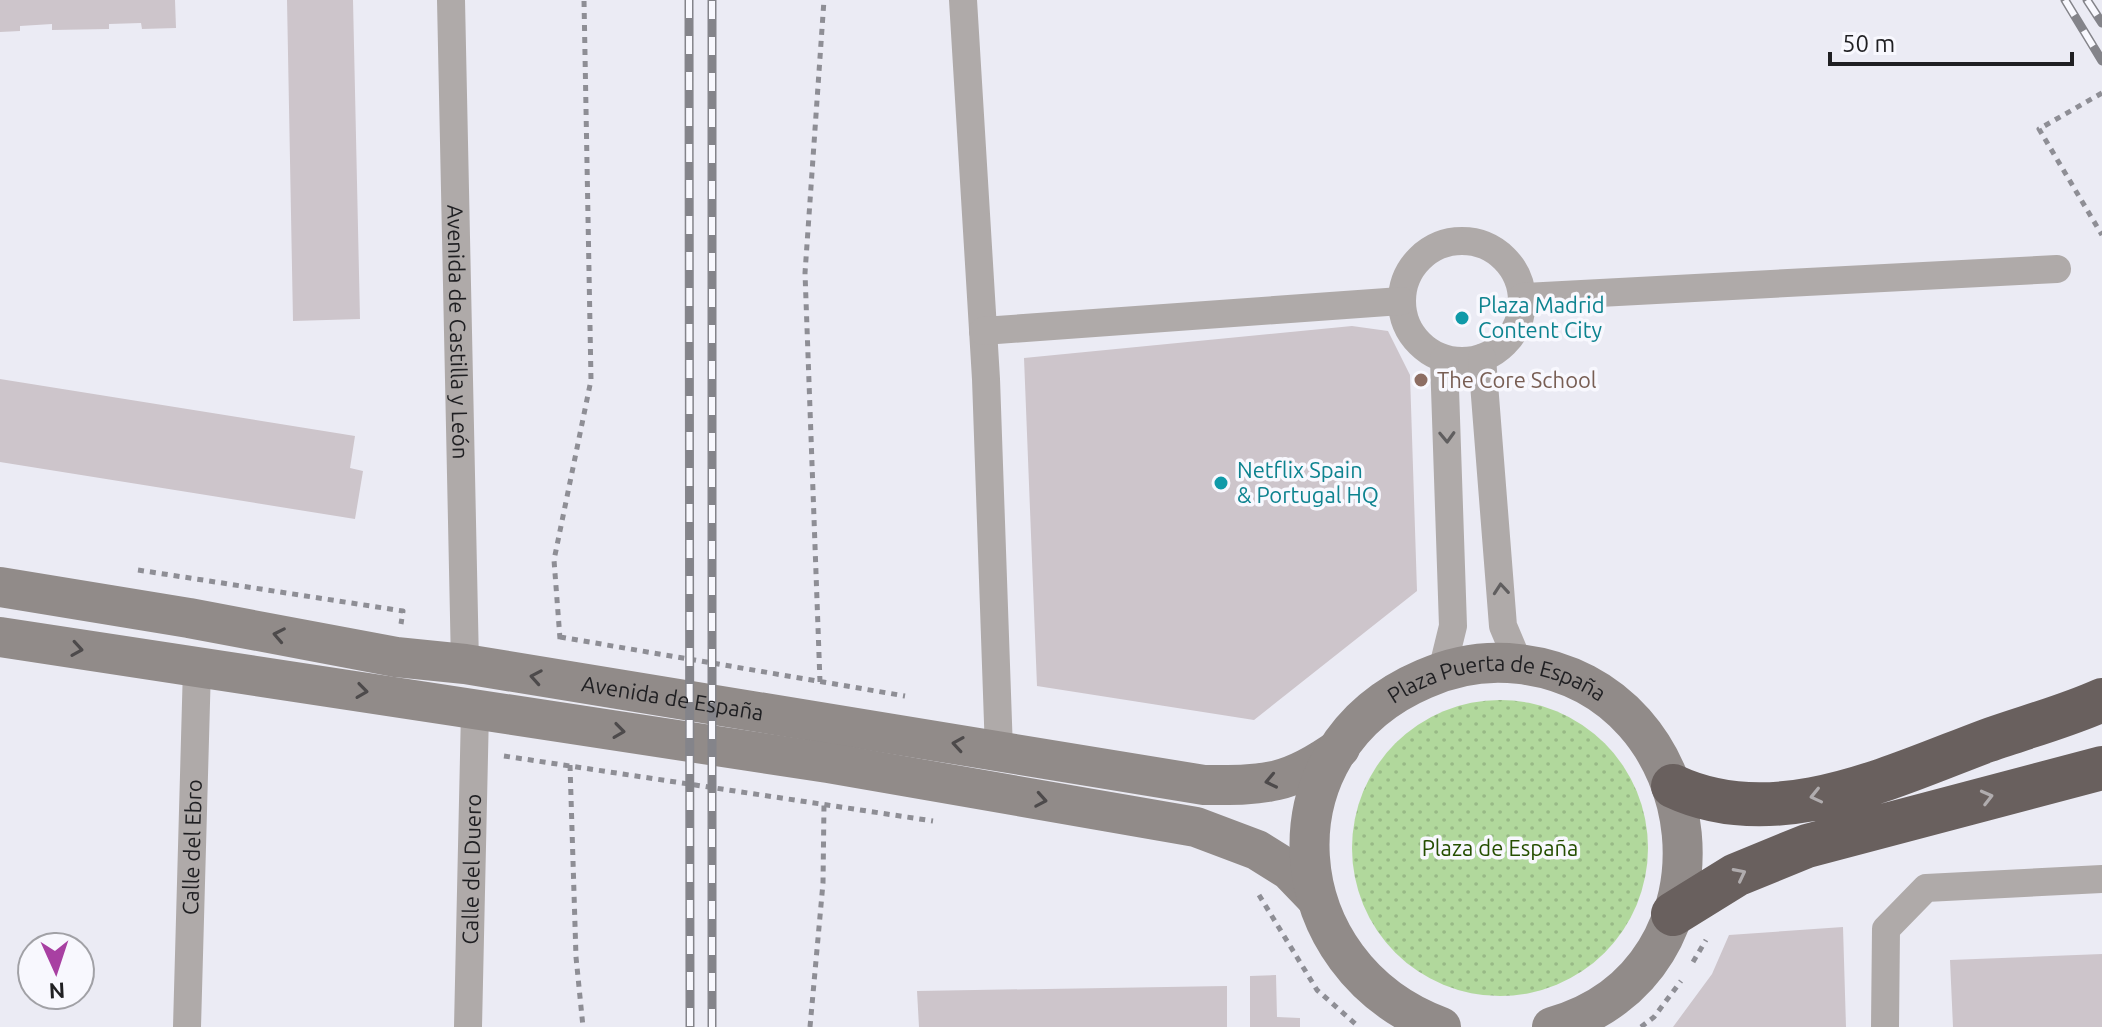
<svg xmlns="http://www.w3.org/2000/svg" width="2102" height="1027" viewBox="0 0 2102 1027" font-family="Ubuntu,sans-serif">
<style>
.garden{fill:url(#garden-dots)}
.building{fill:#cdc5cb}
.lines{fill:none;stroke-linecap:round;stroke-linejoin:round}
.path{stroke:#8e8e95;stroke-width:5;stroke-dasharray:6 6;stroke-linecap:butt}
.street{stroke:#afaaa9;stroke-width:28}
.secondary{stroke:#918b89;stroke-width:40}
.highway{stroke:#69605e;stroke-width:44}
.rail-casing{stroke:#84848a;stroke-width:9}
.rail{stroke:#f8f8fe;stroke-width:6;stroke-dasharray:18;stroke-linecap:butt}
.oneway{stroke:#605e5f}
.oneway2{stroke:#4d4a4b}
.oneway3{stroke:#b0acae}
.culture-dot{fill:#0f9aa8;stroke:#f8f8fe;stroke-width:3}
.education-dot{fill:#8d6e63;stroke:#f8f8fe;stroke-width:3}
.labels{text-anchor:middle;stroke-width:7;stroke-linejoin:round;paint-order:stroke}
.culture-label{font-size:22px;fill:#0d838f;stroke:#f8f8fe;text-anchor:start}
.street-label{font-size:22px;fill:#1f1f22;stroke:#f8f8fe}
.education-label{font-size:22px;fill:#785e54;stroke:#f8f8fe;text-anchor:start}
.park-label{font-size:22px;fill:#254e00;stroke:#f8f8fe}
</style>
<defs>
<pattern id="garden-dots" width="8" height="8" patternUnits="userSpaceOnUse" patternTransform="scale(2)"><rect width="8" height="8" fill="#b1d89c"/><path d="M2 2h.1M6 6h.1" fill="none" stroke="#98b986" stroke-width="1.8" stroke-linecap="round"/></pattern>
</defs>
<rect width="100%" height="100%" fill="#ebebf4"/>
<path class="garden" d="M1352 848a148 148 0 1 1 296 0a148 148 0 1 1-296 0Z"/>
<path class="building" d="M0 0H175L176 28 142 29 141 23 109 24V29L52 30V24L20 26V31L0 32Z
M287 0H353L360 319 293 321Z
M1352 326 1388 331 1410 375 1417 591 1254 720 1037 686 1024 358Z
M0 379 355 436 350 468 363 471 355 519 0 462Z
M1843 927 1846 1027H1673L1712 974 1729 935Z
M2102 954V1027H1953L1950 960Z
M1276 975 1277 1017 1300 1018V1027H1250V976Z
M1227 986V1027H919L917 991Z"/>
<g class="lines">
<path class="path" d="M2102 93 2039 129 2102 235
M138 570 403 611 401 624
M560 637 905 696
M560 639 554 560 591 380 584 0
M820 682 805 273 824 0
M504 756 933 821
M570 765 576 957 583 1027
M1259 895 1317 990 1359 1027
M1693 962 1706 940
M810 1027 823 883 824 804
M1641 1027 1654 1017 1681 981"/>
<g class="street">
<path id="s1" d="M451 0 465 664"/>
<path d="M963 0 986 379 999 751"/>
<circle cx="1462" cy="301" r="60"/>
<path d="M1522 297 2057 269"/>
<path d="M983 331 1401 301"/>
<path d="M1482 358 1503 626 1519 664"/>
<path d="M1442 671 1453 626 1444 359"/>
<path id="s2" d="M187 1027 197 667"/>
<path id="s3" d="M468 1027 475 711"/>
<path d="M1885 1027 1886 929 1926 888 2102 879"/>
</g>
<g class="secondary">
<path id="s4" d="M0 587 189 618 396 657 465 664 1204 785C1267 785 1288 785 1340 748"/>
<path d="M0 637 828 763 1196 827 1257 850 1289 870 1315 897"/>
<path id="s5" d="M1441 1027C1278 967 1260 749 1424 679 1453 666 1486 660 1519 664 1716 687 1745 973 1552 1027"/>
</g>
<path class="highway" d="M1673 786C1775 834 1890 777 1986 741 2025 727 2064 717 2102 700
M1673 914 1736 875 1807 846 2102 768"/>
<defs>
<path id="rail" d="M689 0 690 1027
M2065 0 2102 61
M2087 0 2102 23
M712 1027V0"/>
</defs>
<use href="#rail" class="rail-casing"/>
<use href="#rail" class="rail"/>
</g>
<defs><path id="oneway-chevron" d="M-2-3.5L2.5 0L-2 3.5" fill="none" stroke-width="1.6" stroke-linecap="round" stroke-linejoin="round" transform="scale(2)"/></defs>
<g class="oneway">
<use href="#oneway-chevron" transform="translate(1447 437) rotate(88)"/>
<use href="#oneway-chevron" transform="translate(1501 589) rotate(-95)"/>
</g>
<g class="oneway2">
<use href="#oneway-chevron" transform="translate(279 635) rotate(-169)"/>
<use href="#oneway-chevron" transform="translate(77 649) rotate(9)"/>
<use href="#oneway-chevron" transform="translate(536 677) rotate(-170)"/>
<use href="#oneway-chevron" transform="translate(362 691) rotate(8)"/>
<use href="#oneway-chevron" transform="translate(619 731) rotate(8)"/>
<use href="#oneway-chevron" transform="translate(958 744) rotate(-171)"/>
<use href="#oneway-chevron" transform="translate(1271 781) rotate(168)"/>
<use href="#oneway-chevron" transform="translate(1041 800) rotate(10)"/>
</g>
<g class="oneway3">
<use href="#oneway-chevron" transform="translate(1816 796) rotate(167)"/>
<use href="#oneway-chevron" transform="translate(1987 797) rotate(-14)"/>
<use href="#oneway-chevron" transform="translate(1740 874) rotate(-27)"/>
</g>
<g class="culture-dot">
<circle cx="1462" cy="318" r="8"/>
<circle cx="1221" cy="483" r="8"/>
</g>
<circle class="education-dot" cx="1421" cy="380" r="8"/>
<g class="labels">
<g class="culture-label">
<text x="1478" y="313">Plaza Madrid<tspan x="1478" dy="25">Content City</tspan></text>
<text x="1237" y="478">Netflix Spain<tspan x="1237" dy="25">&amp; Portugal HQ</tspan></text>
</g>
<g class="street-label">
<text dy="8" stroke="none"><textPath href="#s1" startOffset="332">Avenida de Castilla y León</textPath></text>
<text dy="8" stroke="none"><textPath href="#s4" startOffset="682">Avenida de España</textPath></text>
<text dy="8" stroke="none"><textPath href="#s5" startOffset="528">Plaza Puerta de España</textPath></text>
<text dy="8" stroke="none"><textPath href="#s2" startOffset="180">Calle del Ebro</textPath></text>
<text dy="8" stroke="none"><textPath href="#s3" startOffset="158">Calle del Duero</textPath></text>
</g>
<g class="education-label">
<text x="1437" y="388">The Core School</text>
</g>
<g class="park-label">
<text x="1500" y="856">Plaza de España</text>
</g>
</g>
<g transform="translate(56 971) rotate(177)"><circle r="38" fill="#f8f8fe" stroke="#a1a1a6" stroke-width="2"/>
<path d="M0-6L14 30L0 20L-14 30Z" fill="#a840a2"/>
<text y="-12" font-size="22" font-weight="bold" text-anchor="middle" fill="#1f1f22">N</text>
</g>
<path d="M1830 52v12h242v-12" fill="none" stroke="#1f1f22" stroke-width="4"/>
<text x="1842" y="52" font-size="24" fill="#1f1f22" stroke="#f8f8fe" stroke-width="6" paint-order="stroke">50 m</text>
</svg>
